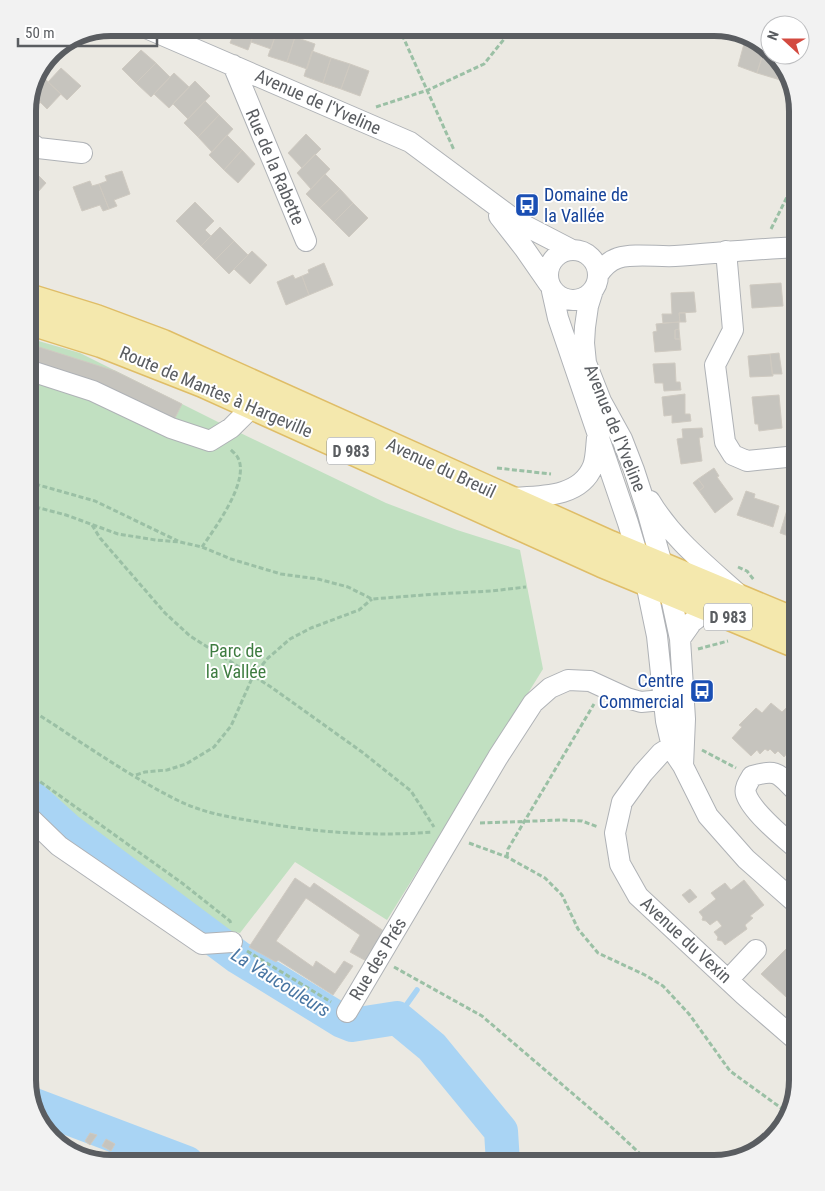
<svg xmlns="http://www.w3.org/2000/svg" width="825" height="1191" viewBox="0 0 825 1191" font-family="'Roboto Condensed',sans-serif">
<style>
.green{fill:#c1e0c1}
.water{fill:#a9d4f4}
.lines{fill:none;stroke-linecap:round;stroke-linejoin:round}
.stream{stroke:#a9d4f4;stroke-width:5.5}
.river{stroke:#a9d4f4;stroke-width:34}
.building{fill:#c6c4be;stroke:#cfcac1}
.minor-casing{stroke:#afb2b6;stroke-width:22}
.major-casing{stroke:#dfbd67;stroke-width:29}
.path{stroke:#9bc0a5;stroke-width:3;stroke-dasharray:5 2.5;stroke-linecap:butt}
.minor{stroke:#fff;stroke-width:20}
.major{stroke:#f4e8ad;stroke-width:26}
.labels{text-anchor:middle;stroke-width:4;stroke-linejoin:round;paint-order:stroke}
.shield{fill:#fff;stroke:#8c8e90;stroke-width:1}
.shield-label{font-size:16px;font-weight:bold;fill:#5a5d61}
.street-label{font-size:18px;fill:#5a5d61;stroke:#fff}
.transit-label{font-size:18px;fill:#164399;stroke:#fff;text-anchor:start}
.park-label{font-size:18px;fill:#3e7c40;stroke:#fff}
.water-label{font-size:19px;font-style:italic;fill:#4976a3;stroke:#fff}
.rim{fill:none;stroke:#5a5d61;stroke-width:6}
</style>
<rect width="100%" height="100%" fill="#ebe9e2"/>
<path class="green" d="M28 338 80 353 230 428 386 503 457 530 520 550 543 669 387 920 295 862 240 933 210 927 28 787Z"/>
<path class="water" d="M221 954 238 955 273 973 265 984 243 973Z"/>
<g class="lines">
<path class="stream" d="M397 1018 417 990"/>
<path class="river" d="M28 794 69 831 238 957 342 1021 352 1025 397 1018 432 1047 501 1131 503 1163
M34 1105 187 1163"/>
</g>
<path class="building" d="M236 28H256L248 50 230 43Z
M256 28H278L271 49 251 42Z
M277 31 295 37 287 62 268 56Z
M295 37 315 44 307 69 287 62Z
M745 40 765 47 757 73 738 66Z
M765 47 770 52V55H773L781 64 777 79 757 73Z
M141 50 156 63 136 83 122 69Z
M312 51 331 58 323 83 304 76Z
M331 58 350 64 341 89 323 83Z
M156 63 170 77 151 97 136 83Z
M350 64 369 71 360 96 341 89Z
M781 64 786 70 790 84 777 79Z
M61 68 81 86 67 100 48 82Z
M174 73 189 87 169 108 154 94Z
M42 76 61 94 47 109 31 93 33 84Z
M195 81 210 96 188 119 173 104Z
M31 93 41 102 28 116V106Z
M205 101 219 115 198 137 184 123Z
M219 115 233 129 212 152 198 137Z
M306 134 321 149 302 168 288 153Z
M227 135 242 150 224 170 209 155Z
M242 150 255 164 238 183 224 170Z
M315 154 330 169 311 189 297 173Z
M32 169 46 183 28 203V173Z
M122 171 130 194 114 200 117 206 109 209 99 184 107 181 105 176Z
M325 174 340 189 320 208 306 194Z
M90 181 92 186 99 184 109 209 103 211 100 205 82 211 73 187Z
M340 189 353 203 334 222 320 208Z
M195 202 214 221 205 230 211 236 201 246 176 221Z
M353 203 368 218 349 237 334 222Z
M220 227 234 241 215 260 201 246Z
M234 241 248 255 229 274 215 260Z
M252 251 267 265 250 284 234 269Z
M324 263 333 285 309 295 302 276 309 273 308 270Z
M293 275 295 279 302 276 309 295 286 305 277 282Z
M781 283 783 306 752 308 750 285Z
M797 290V302L793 303 792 291Z
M694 292 696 312 679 313 680 322 663 323 662 314H672L671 293Z
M679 313H685L686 322H680Z
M679 322V329L675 330V339H680L681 350 655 352 653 332 657 331 656 324Z
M679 329 680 339H675V330Z
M39 347 115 371 182 404 174 420 34 363Z
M779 353 782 374H772L770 354Z
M770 354 773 376 750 377 748 356Z
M675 363 676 382H680L681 390 664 391 663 383H655L653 364Z
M685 394V414H690L691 421 672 423V415L664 416 662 397Z
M779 395 782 428 759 431 758 424H755L752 397Z
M702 428 703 437 699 438 702 461 681 464 677 439 683 438 682 429Z
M714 468 719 476 717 477 733 499 715 513 699 491 704 487 698 479Z
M698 479 704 487 699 491 693 483Z
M746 491 755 494 754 498 779 506 773 527 737 515Z
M787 510 797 513V539L780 533Z
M771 703 782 712 788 706 797 714 796 721 797 722V752L794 756 788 752 784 757 778 751 775 754 770 749 768 751 765 749 760 754 757 750 751 756 732 738 742 727 739 725 756 708 762 713Z
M295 878 310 888 314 883 388 934 368 962 350 952 360 935 306 898 276 941 313 967 316 961 335 974 344 961 353 966 333 995 278 960 276 962 249 947Z
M744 880 764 905 750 916 753 918 745 925 747 929 725 945 722 941 717 940 718 937 714 932 722 926 717 920 710 925 706 921 702 920 703 917 699 912 716 899 711 893 725 883 731 890Z
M690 889 697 897 689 903 682 895Z
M796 939 797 940V1007L761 974Z
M43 1122 57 1131 53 1136 41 1124Z
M90 1133 97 1135 90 1145 85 1141Z
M106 1139 115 1144 111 1151 102 1146Z
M65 1144 76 1153 75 1154 69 1152 63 1146Z"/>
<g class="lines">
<defs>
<path id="minor" d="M146 28 410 142 518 222 572 250
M233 65 306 241
M28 141 38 148 82 153
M499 216 524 248 549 284
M548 275a25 25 0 1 1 50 0a25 25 0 1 1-50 0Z
M726 251 733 330 715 365 725 442 733 455 747 461 797 456
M598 275C603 267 609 261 618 258 634 253 658 257 675 256 716 253 757 249 797 247
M593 290 588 306 585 327 584 343 586 363 601 401 622 439 634 470 647 510 670 593 680 639 685 719 683 766
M552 291 558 318 628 523 646 583 657 636 666 721 673 751 683 766 708 816 746 859 797 904
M28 370 93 391 171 428 210 441 231 428 252 407
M509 498C537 496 580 499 593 466 596 458 596 447 597 438
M650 501C672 538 705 564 736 592
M680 639 692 622 709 609
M683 746H672L661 753 643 773 622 802 615 833 620 864 638 896 744 995 797 1041
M28 816 59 846 202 944 232 942
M797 849C783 837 752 812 746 794 744 788 749 781 752 776 779 768 779 775 797 792
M728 980 756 950
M347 1012 498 757 533 703 550 688 568 680 590 681 627 698 641 702 684 698"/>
<path id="major" d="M28 297 96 318 163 343 610 544 797 622
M28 321 101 344 203 384 602 564 797 645"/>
</defs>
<use href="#minor" class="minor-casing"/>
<use href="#major" class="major-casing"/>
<path class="path" d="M399 28 454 150
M376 107 428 90 484 64 513 28
M771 229 797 177
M497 468 551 474
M28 482 95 501 178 541
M28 505 66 515 118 534 156 540 180 542 202 547 231 559 281 574 318 579 348 587 372 599 436 594 491 591 526 587
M92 525 100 538 165 613 190 636 271 687 362 752 411 791 434 827
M202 547C215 528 250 481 238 458 237 455 232 451 230 449
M738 567 747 571 754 580
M698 649 728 641
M28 708C76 738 125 774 177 800 201 812 227 817 253 821 311 832 373 837 432 832
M702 750 736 768
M28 773 182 883 230 921 231 924
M136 775 145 772 167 770 186 764 214 747 231 726 253 676 268 658 290 639 311 628 359 610 372 599
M480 823 562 820 582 821 598 827
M469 843 507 857 545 878 562 895 578 929 598 953 645 975 663 986 689 1014 730 1071 788 1113
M507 857 508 849 594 704
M247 951 331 1002
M394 967 482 1016 607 1123 650 1163"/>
<use href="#minor" class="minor"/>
<use href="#major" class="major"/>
</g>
<defs>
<symbol id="bus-square" viewBox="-11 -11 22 22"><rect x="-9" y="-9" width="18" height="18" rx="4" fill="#1a4fb4" stroke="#fff"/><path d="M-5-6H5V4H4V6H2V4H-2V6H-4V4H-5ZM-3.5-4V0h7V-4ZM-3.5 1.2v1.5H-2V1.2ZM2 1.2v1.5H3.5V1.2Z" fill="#fff"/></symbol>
</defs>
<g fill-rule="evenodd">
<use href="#bus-square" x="513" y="191" width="28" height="28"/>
<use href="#bus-square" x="688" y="677" width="28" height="28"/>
</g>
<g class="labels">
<g class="shield">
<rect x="327" y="437.5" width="48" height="27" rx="4"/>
<rect x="704" y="603.5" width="48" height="27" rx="4"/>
</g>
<g class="shield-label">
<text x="351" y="457">D 983</text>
<text x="728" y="623">D 983</text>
</g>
<g class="street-label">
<text transform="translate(318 102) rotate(24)" y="6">Avenue de l'Yveline</text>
<text transform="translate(275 167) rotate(67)" y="6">Rue de la Rabette</text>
<text transform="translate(216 392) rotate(23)" y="6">Route de Mantes à Hargeville</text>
<text transform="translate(615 428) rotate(68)" y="6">Avenue de l'Yveline</text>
<text transform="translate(441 468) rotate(25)" y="6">Avenue du Breuil</text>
<text transform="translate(686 940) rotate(43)" y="6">Avenue du Vexin</text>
<text transform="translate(378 959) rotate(-59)" y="6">Rue des Prés</text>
</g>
<g class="transit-label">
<text x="544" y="201">Domaine de<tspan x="544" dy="21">la Vallée</tspan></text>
<text x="684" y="687" text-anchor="end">Centre<tspan x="684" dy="21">Commercial</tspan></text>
</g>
<g class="park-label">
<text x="236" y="657">Parc de<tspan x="236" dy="21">la Vallée</tspan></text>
</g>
<g class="water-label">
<text transform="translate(281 982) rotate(32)" y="7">La Vaucouleurs</text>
</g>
</g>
<path d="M0 0H825V1191H0ZM111 36H714A75 75 0 0 1 789 111V1080A75 75 0 0 1 714 1155H111A75 75 0 0 1 36 1080V111A75 75 0 0 1 111 36Z" fill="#f2f2f2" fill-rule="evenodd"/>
<path class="rim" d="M111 36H714A75 75 0 0 1 789 111V1080A75 75 0 0 1 714 1155H111A75 75 0 0 1 36 1080V111A75 75 0 0 1 111 36Z"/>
<g transform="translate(785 40) rotate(291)"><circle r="24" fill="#ffffff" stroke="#bdbec0"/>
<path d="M0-4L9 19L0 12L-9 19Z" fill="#d34a40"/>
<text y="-8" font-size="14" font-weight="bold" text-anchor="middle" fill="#5a5d61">N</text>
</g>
<path d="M18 38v8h139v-8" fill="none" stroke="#5a5d61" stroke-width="2.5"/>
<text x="25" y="38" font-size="15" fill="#5a5d61" stroke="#ffffff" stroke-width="4" paint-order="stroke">50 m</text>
</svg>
